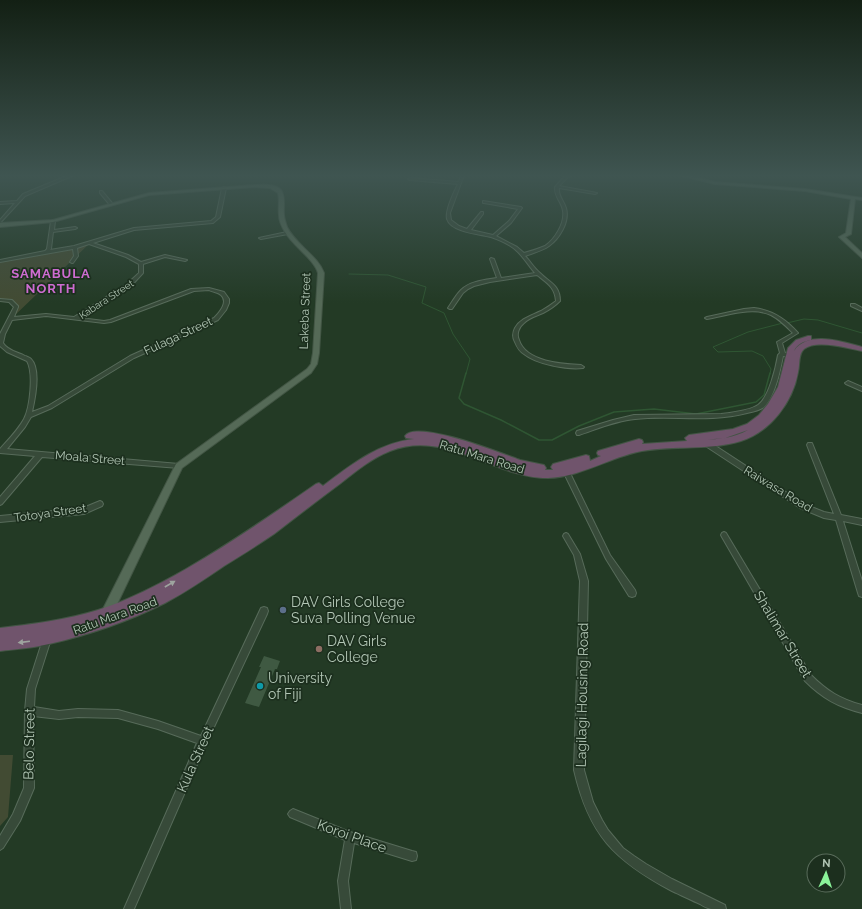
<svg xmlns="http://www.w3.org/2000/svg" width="862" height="909" viewBox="0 0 862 909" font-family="Raleway,sans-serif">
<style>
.green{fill:#424b33}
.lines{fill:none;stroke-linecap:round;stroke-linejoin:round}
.stream-far1{stroke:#2f5633;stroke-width:1}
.stream{stroke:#2f5633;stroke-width:1.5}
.building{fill:#3f5942}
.minor-casing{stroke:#576b5a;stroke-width:2}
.major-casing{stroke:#435645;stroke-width:2}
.highway-casing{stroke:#425544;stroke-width:2}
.minor{fill:#374a39;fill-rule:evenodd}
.major{fill:#556a57;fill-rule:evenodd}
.highway{fill:#70546c;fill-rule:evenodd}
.oneway{fill:#9ea49f}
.service-dot{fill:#5c6f8a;stroke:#1c2f1e;stroke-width:1.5}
.education-dot{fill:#8d6e63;stroke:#1c2f1e;stroke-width:1.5}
.culture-dot{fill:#0f9aa8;stroke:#1c2f1e;stroke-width:1.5}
.labels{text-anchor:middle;stroke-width:3.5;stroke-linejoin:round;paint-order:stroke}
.far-street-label{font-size:10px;fill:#b2c6b5;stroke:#1c2f1e}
.street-label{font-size:12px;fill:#b2c6b5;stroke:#1c2f1e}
.far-district-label{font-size:13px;font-weight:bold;letter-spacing:1px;fill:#ce6cd1;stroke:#1c2f1e}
.near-poi-label{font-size:14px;fill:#b2c6b5;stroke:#1c2f1e;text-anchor:start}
.near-street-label{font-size:14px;fill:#b2c6b5;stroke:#1c2f1e}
</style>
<rect width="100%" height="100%" fill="#233a25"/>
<path class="green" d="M90 243 11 319 18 307 9 301 0 302V260Z
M0 755H13L8 817 0 826Z"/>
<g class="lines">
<path class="stream-far1" d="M349 274 388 275 426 287 422 303 444 313 453 334 470 359 466 374
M787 323 804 319 818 320 862 333
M770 374 771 369 763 356 752 351 718 352 713 347 748 332 783 323"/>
<path class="stream" d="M466 373 459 398 464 404 501 420 539 440H552L579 426 614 412 654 409 696 414 756 402 764 395 770 373"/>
</g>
<path class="building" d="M264 656 280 661 277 669H275L259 707 245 703 261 667H259Z"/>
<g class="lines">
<defs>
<path id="minor" d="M69 175H74L25 196 0 223V220L15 203 0 204V202L17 201 23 194Z
M461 175H464L450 213 451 220 459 226 467 229 481 212H483V214L471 230 493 235 509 221 518 209 484 203H483V201L521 207 522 208 511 223 496 236 517 247 524 253C531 251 538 249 545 246 555 239 565 223 563 211 562 202 554 197 555 187L566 175H573L568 177 559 186 597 193 595 194 559 188C558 196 564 201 566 208 570 222 559 239 549 246 542 251 533 253 525 256 530 261 534 268 540 273 550 283 560 285 560 301 555 306 549 310 543 313 536 316 529 318 524 323 519 327 516 334 519 340 526 362 562 364 581 365L584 367 583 368C568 370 536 364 524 354 519 351 517 347 515 342 512 337 513 332 515 328 521 318 531 316 541 311 546 308 551 305 556 301 555 287 547 283 537 275L490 282 474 286 468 289 463 293 452 309H450L448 308C452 302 456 295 461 290 470 281 485 280 497 278L490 259 491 258 494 259 501 278 535 273C529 266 524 258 518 252 511 245 500 240 491 237 479 234 451 232 447 219 445 210 454 192 458 184L410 180 408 179 410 178 459 182Z
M224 187 226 188 220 217 213 223 134 230 93 243 128 255 141 262 165 255 187 260 185 261 165 257 143 264V273L131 286 80 318 104 321 110 320 191 289 209 288 224 292 229 299V303L226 310 218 320 134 358 52 408 31 417 25 427 7 449 179 464H181L182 466 181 468H179L42 457 2 504 0 505V497L35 456 0 453V449C8 440 18 430 24 419 30 408 34 373 27 361L7 352 0 346V334L14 307 9 302 0 301V299L12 300 18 306V307L14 317 46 314 74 317 127 284 139 273V264L126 257 89 244 77 248 78 256 73 263H72L70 262 74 256 73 249 0 262V260L45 251 47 249 51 221 53 220 55 221 54 230 75 227 77 228 75 229 53 232 51 249 50 250 74 246 134 228 211 221 216 217 222 188ZM209 290C213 292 218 292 221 295 229 302 219 313 214 318L130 356 48 406 32 412C35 399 41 369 31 359 30 358 26 356 25 356 18 352 8 351 3 343L5 334 12 320 46 316 104 323 111 322 194 291Z
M100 191H102L112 203V205H110L100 193Z
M287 232 289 233 288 234 261 239 259 238Z
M851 304H855L862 308V311L851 306Z
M754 308C772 310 786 319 798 333L782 343 785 353 792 354 793 355 790 357 783 356C780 371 775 396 764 407 760 410 752 412 747 413 709 423 672 415 635 419 615 421 597 429 579 435H577L576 433 577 431 613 420 634 415 721 414C730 413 751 410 758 405 769 398 776 367 778 355L780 353 777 342 793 333C786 326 779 319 771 315 751 306 727 316 707 319L705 318 707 317 744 309Z
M848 381 862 387V391L846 384 845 383Z
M704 441H708L804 504 824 512 834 514 807 445 808 443H812L841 515 862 519V525L843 521 862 581V597L859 596 858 593 836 520 824 518 800 508 704 445 703 443Z
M564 469H568L610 555 635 590 636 593 635 596 632 597 629 596 606 559 563 471Z
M100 501 102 502 103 504 102 506 84 514 0 522V516L83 508Z
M724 532 726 533 811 675C827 691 840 699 862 705V713C838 707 822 698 805 681L722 537 721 535 722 533Z
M566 533 568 534 580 554 588 581 584 770 593 802 602 820 608 830 623 848 634 856 646 864 672 879 725 905 726 909C721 909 716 909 711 909 707 908 703 906 700 904 691 900 681 895 672 891 614 860 589 835 574 770L580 581 574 555 563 536 564 534Z
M264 607 267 608 268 611 267 614 206 744 134 909H124L197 743 158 729 118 718 78 717 59 719 33 716 34 788 20 821 3 848 0 850V836L13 814 24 788 25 711 27 689 44 636 47 635 50 636 51 639 35 689 34 707 59 711 78 709 118 710 158 721 201 736 261 608Z
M293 809 350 832 412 851 416 852 417 856 416 860 412 861 354 843 348 881 351 909H341L338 881 345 840 290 817 288 814 290 811Z"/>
<path id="major" d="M678 175H688L715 182 805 189 862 198V200L855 199 851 234 845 237 862 253V258L839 237 846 233 851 199 805 191 715 184Z
M254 185C262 185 275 183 281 190 286 197 283 207 284 215 284 219 286 223 287 227 296 245 318 256 324 273L319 353 317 364 311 373 182 468 110 619 106 620 102 619 101 615 102 611 176 464 307 369 311 364 313 353 318 273C314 259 293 246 285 232 282 227 279 221 279 215 278 207 280 200 278 193L270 188 254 187 149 195 53 222 0 227V223L53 220 149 193Z"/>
<path id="highway" d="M808 336H811V340C804 341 797 344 794 351 808 330 843 342 862 347V351C848 348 816 339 804 349 798 354 800 365 798 372 793 402 770 432 741 441 709 451 675 445 642 451 610 457 581 477 548 478 493 478 447 429 390 451 372 458 356 471 341 483 318 500 296 517 274 534 258 545 240 556 224 566 205 579 186 592 165 603 129 621 88 635 49 644 33 648 16 649 0 651V628C33 624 66 620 98 610 129 600 158 585 186 569 231 543 273 514 316 484L319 483 323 486C351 465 378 443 414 439L406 438 405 436C416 419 503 454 520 460 528 462 536 463 544 465L546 468 545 470H553L551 467 553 464 586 455 589 456 590 461 601 456 598 455 597 453 598 451 639 439 642 440 643 442 642 444 687 441 685 438 689 435 733 429 747 424 759 415 768 404 778 387 788 348 796 340ZM748 430C734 438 719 439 703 440L725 438Z"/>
</defs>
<use href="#minor" class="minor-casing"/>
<use href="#major" class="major-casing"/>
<use href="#highway" class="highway-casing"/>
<use href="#minor" class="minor"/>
<use href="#major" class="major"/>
<use href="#highway" class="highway"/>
</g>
<defs><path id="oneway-solid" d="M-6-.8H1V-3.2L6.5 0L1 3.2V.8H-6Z"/></defs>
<g class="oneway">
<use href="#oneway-solid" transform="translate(170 584) rotate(-30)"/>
<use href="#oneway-solid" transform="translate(24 642) rotate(173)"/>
</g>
<linearGradient id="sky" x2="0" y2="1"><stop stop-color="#132014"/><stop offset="0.58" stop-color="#3f5551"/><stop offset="1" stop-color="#3f5551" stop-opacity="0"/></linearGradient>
<rect width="862" height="303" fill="url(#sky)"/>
<circle class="service-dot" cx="283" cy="610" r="4"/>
<circle class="education-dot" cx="319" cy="649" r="4"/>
<circle class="culture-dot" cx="260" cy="686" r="4"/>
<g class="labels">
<g class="far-street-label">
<text transform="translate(106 299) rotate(-33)" y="4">Kabara Street</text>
</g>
<g class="street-label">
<text transform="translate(305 311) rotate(-88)" y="4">Lakeba Street</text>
<text transform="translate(178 336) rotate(-25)" y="4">Fulaga Street</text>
<text transform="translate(482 457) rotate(17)" y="4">Ratu Mara Road</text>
<text transform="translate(90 458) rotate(5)" y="4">Moala Street</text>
<text transform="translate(778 489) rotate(31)" y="4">Raiwasa Road</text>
<text transform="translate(50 513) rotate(-8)" y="4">Totoya Street</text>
<text transform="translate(115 616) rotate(-20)" y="4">Ratu Mara Road</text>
</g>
<g class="far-district-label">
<text x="51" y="278">SAMABULA<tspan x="51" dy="15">NORTH</tspan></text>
</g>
<g class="near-poi-label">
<text x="291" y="607">DAV Girls College<tspan x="291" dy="16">Suva Polling Venue</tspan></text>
<text x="327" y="646">DAV Girls<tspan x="327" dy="16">College</tspan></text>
<text x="268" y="683">University<tspan x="268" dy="16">of Fiji</tspan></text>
</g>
<g class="near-street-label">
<text transform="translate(783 634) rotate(59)" y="5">Shalimar Street</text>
<text transform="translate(582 695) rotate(-89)" y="5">Lagilagi Housing Road</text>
<text transform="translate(29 744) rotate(-89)" y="5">Belo Street</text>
<text transform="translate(195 759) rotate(-66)" y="5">Kula Street</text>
<text transform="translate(352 836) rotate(20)" y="5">Koroi Place</text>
</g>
</g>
<g transform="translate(826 873) rotate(3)"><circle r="19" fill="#1c2f1e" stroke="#586b5a"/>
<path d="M0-3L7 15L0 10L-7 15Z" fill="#8af399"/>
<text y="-6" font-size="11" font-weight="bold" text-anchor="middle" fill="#b2c6b5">N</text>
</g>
</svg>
